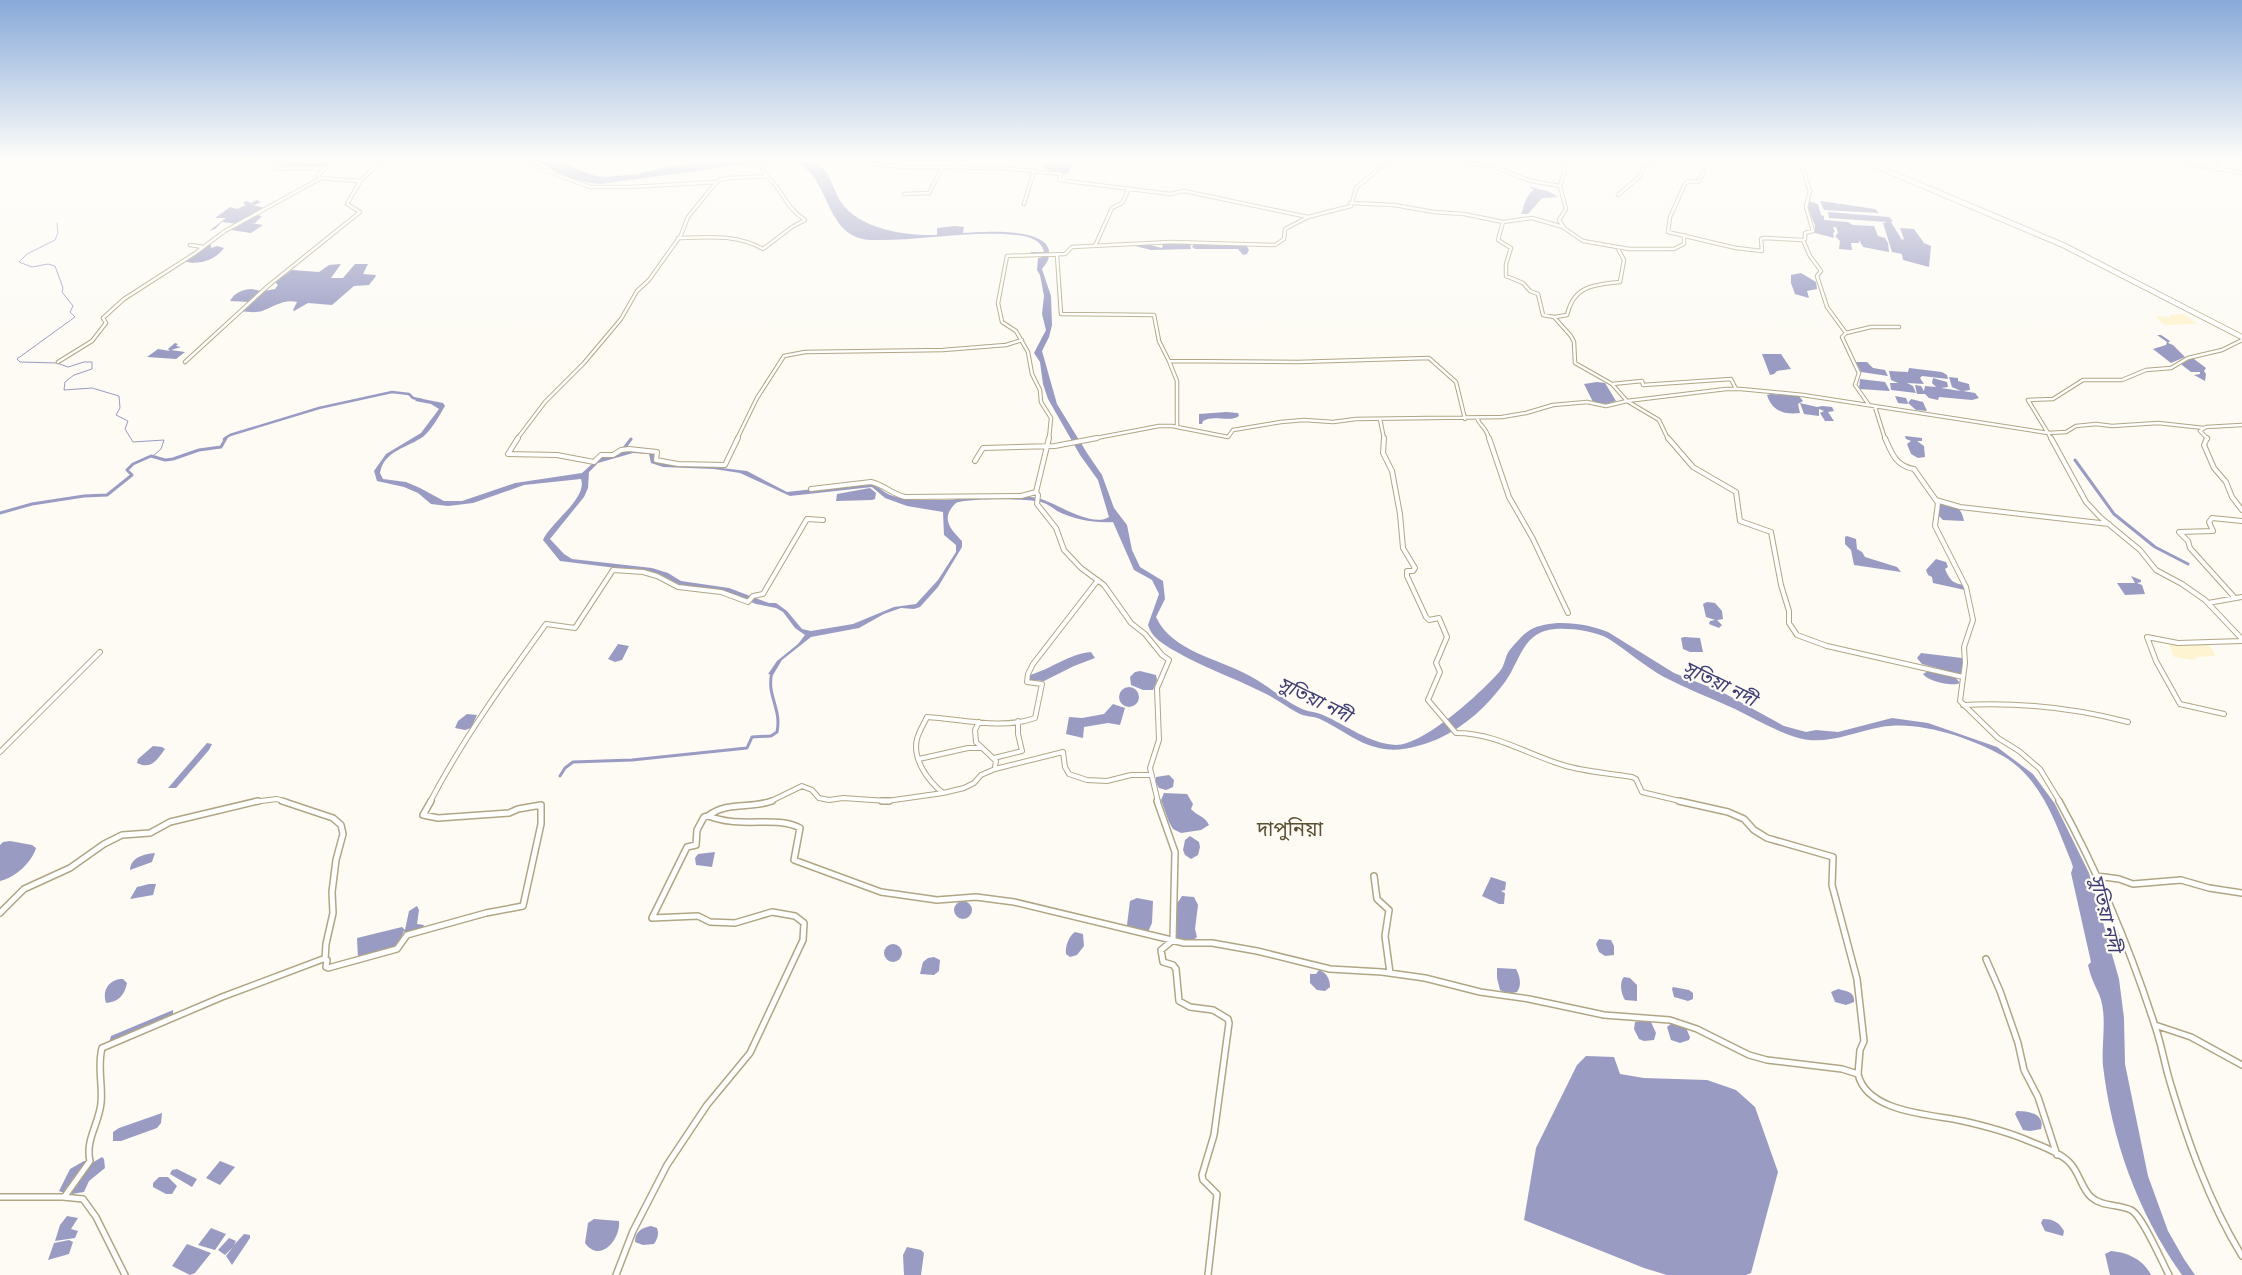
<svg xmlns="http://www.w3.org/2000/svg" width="2242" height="1275" viewBox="0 0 2242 1275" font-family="Figtree,'Noto Sans Bengali',sans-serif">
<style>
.built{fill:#fef4d2}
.water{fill:#999bc3;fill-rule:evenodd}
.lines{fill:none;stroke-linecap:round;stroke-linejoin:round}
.stream{stroke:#999bc3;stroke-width:1}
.canal-far1{stroke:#999bc3;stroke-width:2.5}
.canal{stroke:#999bc3;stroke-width:3}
.minor-far2-casing{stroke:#b0a685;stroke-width:4.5}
.minor-far1-casing{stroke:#b0a685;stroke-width:6}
.minor-casing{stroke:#b0a685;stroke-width:8}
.highway-casing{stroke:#b0a685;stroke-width:6}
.minor-far2{stroke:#fff;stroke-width:2.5}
.minor-far1{stroke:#fff;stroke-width:4}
.minor{stroke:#fff;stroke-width:5}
.highway{stroke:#fff;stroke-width:4.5}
.labels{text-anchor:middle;stroke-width:4.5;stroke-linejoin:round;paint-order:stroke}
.water-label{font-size:19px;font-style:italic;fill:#3e3d71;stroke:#fdfbf4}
.quarter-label{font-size:20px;fill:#5a5133;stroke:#fdfbf4}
</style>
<rect width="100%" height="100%" fill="#fdfbf4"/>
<path class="built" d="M2184 314 2198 324 2164 325 2155 316 2170 317V315Z
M2168 642H2206L2215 653V656L2198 657 2192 660 2174 657Z"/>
<path class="water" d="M289 161H337L323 167H279Z
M539 161H559L591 175 605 177 638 174 677 165 725 161H814C830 169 832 188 841 202 860 230 907 236 937 235V228L955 226 964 227 963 233C981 232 1060 225 1048 260 1047 263 1044 266 1042 269L1051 296 1052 325 1049 337 1042 351 1057 404 1087 453 1102 475 1114 508 1127 525 1132 550 1140 567 1163 581 1165 599 1156 617C1172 652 1220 659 1250 676 1267 685 1281 698 1298 707 1306 712 1314 711 1323 715 1346 725 1370 744 1396 745 1424 745 1481 693 1500 671 1505 665 1505 657 1509 651 1514 645 1523 634 1530 630 1550 618 1587 623 1608 632L1674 673 1722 692 1784 726 1806 732 1816 730 1838 732 1892 718 1928 723 1997 747 2033 774 2055 804 2089 873 2119 979 2124 1018 2125 1064 2148 1176 2168 1231 2184 1259 2195 1275H2182C2138 1213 2112 1141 2103 1066 2101 1043 2108 1016 2099 994 2094 983 2091 978 2088 965L2091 962 2071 873 2073 867 2071 861C2055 822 2042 779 2003 756 1971 738 1919 720 1881 727 1853 732 1824 747 1795 737 1774 730 1755 719 1735 709 1711 698 1687 689 1664 677 1644 666 1628 651 1609 639 1596 631 1570 628 1555 629 1523 631 1520 661 1505 682 1487 706 1466 726 1438 739 1420 746 1399 753 1379 748 1356 743 1340 728 1320 719 1313 716 1305 717 1298 713 1285 706 1274 697 1260 691 1232 677 1202 667 1175 651 1164 645 1151 637 1148 625L1159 594 1152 580 1134 570 1113 522C1094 523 1075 520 1057 511 1053 508 1049 505 1044 503 1031 498 967 498 956 503 940 518 950 529 962 541V547L938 587 920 607 914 609 901 608 884 614 859 628 811 637 782 660 773 675 768 674 777 661 798 644 805 635 795 628 783 612 776 608 756 604 736 596 684 587 659 575 648 572 560 561 543 540C550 523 588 498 581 479L524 485 473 503 448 506 431 504 418 493 404 487 377 481 374 471 386 454 421 433 439 409 431 404 415 401 418 398 443 403 445 406C439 416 432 429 424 436 408 448 384 450 380 473L383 479 406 482 420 488 444 501H462L515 483 582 473 601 456 628 450 655 454V460L747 471 787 492 866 483C881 486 881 492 893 496 908 501 930 500 946 500 951 500 956 499 961 498 981 496 1023 494 1041 499 1058 504 1092 528 1109 517L1098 480 1080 455 1048 399 1043 384 1040 362 1034 353 1046 330 1042 314 1044 296 1040 275 1037 270 1038 258 1043 257 1044 254 1030 255 1031 252H1044C1042 240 1028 236 1017 235 969 230 920 241 872 240 822 239 832 173 793 162 786 160 777 161 770 161L601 184C579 183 556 174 539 161ZM633 453 649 454 651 463 663 467 714 469 740 473 790 496 872 487 885 498 907 506 943 512 944 535 956 545V552L938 580 916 604 894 607 853 624 811 631 802 629 787 611 776 603H769L729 588 681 581 668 573 652 568 572 559 564 554 550 539 584 497 588 488 589 472 598 463Z
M1059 163 1073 165 1068 173C1060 175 1046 171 1040 165Z
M1528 186 1550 192 1558 197 1542 198 1528 214H1521C1524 206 1527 193 1534 190Z
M257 200 261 202 255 205 248 204 265 208 238 224 222 222 215 229 209 231 226 218H215L230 207 237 209 246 205 243 203 246 201 251 203Z
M1809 201 1818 204 1821 215 1824 216V220L1848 222 1853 225 1874 226 1878 236 1885 238 1888 243 1889 252 1863 247 1859 240V243H1851L1852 250 1839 249 1840 241 1835 236 1838 233 1836 227H1833L1835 232 1833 233 1834 238 1815 233V225L1807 207 1810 206 1808 205Z
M1820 201 1875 209 1879 213 1824 210Z
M1828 212 1889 217 1893 221 1891 222 1902 240 1904 239 1900 228 1914 229 1924 243 1931 246 1929 267 1903 260 1902 254 1892 252 1883 223 1887 222 1829 218Z
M257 215 262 216 255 223H251L263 225 251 233 231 230Z
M1166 243H1190L1191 249 1151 250 1135 246 1146 244 1162 248 1163 244Z
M1194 244 1246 245 1249 250 1247 254 1243 255 1238 249H1195L1192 247Z
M208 245H211V248L217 246 224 248C216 260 197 266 184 261Z
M341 264 331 278H343L355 264H368L363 274 375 275 376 276 369 285 354 286 332 305 308 303 294 311 293 310 297 302C283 299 274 307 262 311 256 313 248 312 241 311L264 291 275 289 278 285 275 282 292 270 319 272 329 265Z
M1801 273 1816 282 1817 289 1807 291 1809 298 1795 294 1791 283V275Z
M252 289 261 291 249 302 230 301C234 293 243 289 252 289Z
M2157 335H2161L2170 341 2168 343 2173 345 2185 357 2171 363 2153 349 2166 345 2167 342Z
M175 343 178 344 176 346 181 347 171 350 185 352 176 359 147 357 158 349 170 351 168 349Z
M1762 354H1781L1791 369 1777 371 1774 374 1770 375Z
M2191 359H2194L2206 368 2204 371 2206 374 2205 381 2194 375 2200 374V372H2191L2182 365V363Z
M1856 362H1867L1873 368 1885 370 1888 376 1861 372Z
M1909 368 1942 372 1947 375 1948 379 1922 376 1920 378 1924 384 1907 383 1913 386 1916 393 1891 390 1890 383H1898L1891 380 1889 371 1908 372Z
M1949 377 1958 378V381L1969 384 1970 390 1963 391 1975 393 1979 398 1972 400 1939 397 1938 400 1929 398 1925 394H1917L1915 385 1921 386 1924 391 1925 386 1936 387 1932 383 1933 378 1947 382 1948 387 1941 388 1961 391 1952 387Z
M1860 379 1885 382 1890 391 1859 389Z
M1597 382 1605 383 1616 401 1603 405 1594 404 1584 384Z
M1771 394 1799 396 1803 401 1798 404 1800 413C1784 415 1772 411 1767 395Z
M1895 396 1906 398 1908 403 1911 399 1923 402 1927 411 1916 410 1908 403 1907 404 1898 403Z
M1800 403 1817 407 1822 406 1832 407 1834 411 1828 412 1834 421H1825L1820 413 1824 411 1819 409V416L1804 414Z
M1226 412 1238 413 1239 416C1229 423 1214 414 1203 421L1202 424H1199V414Z
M1905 436 1922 438V441H1917L1924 446 1925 457 1918 458 1911 454 1907 444 1911 441 1906 439Z
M870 488 876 493 875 499 872 500 836 501 837 494Z
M1940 503C1954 507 1961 505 1964 521L1943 520 1938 515Z
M1847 536 1856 539 1857 549 1862 552 1865 557 1897 567 1901 572 1854 565 1851 550 1845 544V537Z
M1936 559 1946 562 1948 567 1945 569C1950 580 1952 583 1964 585L1965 590 1933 583 1932 577 1928 575 1926 570Z
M2131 576 2141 580V582L2137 583 2142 585 2145 594 2125 595 2117 583H2135Z
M1707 602 1715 603 1722 611 1723 619 1717 620 1722 625 1719 628 1709 624 1710 621 1715 620 1706 617 1703 604Z
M1684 637 1700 638 1703 652H1690L1683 649 1681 638Z
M618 644 629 646 622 660 615 662 608 659Z
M1091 652 1095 658 1074 666 1044 681 1030 680V675C1051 669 1069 654 1091 652Z
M1921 653 1962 658 1964 664 1962 675 1922 664 1917 658Z
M1140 671 1156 675 1157 680 1153 690H1143L1131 685 1130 677 1135 672Z
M1928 671 1955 677 1960 683C1952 687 1928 681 1923 674Z
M1119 697a10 10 0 1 1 20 0a10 10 0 1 1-20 0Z
M1113 704 1125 708 1120 725 1108 723 1084 727 1083 738 1066 734 1069 717 1082 718 1104 714Z
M467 714 477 715 471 728 465 730 455 728 458 721Z
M207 743 212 744 209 750 176 788H168Z
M153 746 162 747 165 749C157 760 151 770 137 763L138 759Z
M1169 775 1174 780 1173 787 1166 790 1159 788 1156 783V777Z
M1164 793 1187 794 1193 804 1191 809C1197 816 1205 816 1209 825L1201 830 1181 833 1173 829 1169 822 1161 800Z
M1190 836 1199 842 1200 847 1198 855 1191 859 1185 855 1183 850 1185 840Z
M10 841 32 845 36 848C32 862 15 878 0 881V845L3 842Z
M715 852 712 867 696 865 695 858 698 854Z
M155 853 152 862 130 870C131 857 144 854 155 853Z
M1491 877 1506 882 1505 890 1501 891 1505 893 1504 904H1499L1482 896Z
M149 884H156L153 895 130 899 137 887Z
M1182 896 1194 897 1198 905 1195 929 1197 937 1191 942 1177 940 1176 935V905Z
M1137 898 1153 901 1152 923 1148 932 1128 927 1127 925 1130 901Z
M954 910a9 9 0 1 1 18 0a9 9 0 1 1-18 0Z
M417 906 419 910 417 924 424 925 422 930 406 934 404 931 397 947 358 958 357 938 402 927 405 930 409 911Z
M1075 932 1083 934 1084 946 1077 955 1070 957 1066 954C1065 946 1069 936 1075 932Z
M1599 939 1611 940 1614 946V955L1605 956 1599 952 1596 944Z
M884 953a9 9 0 1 1 18 0a9 9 0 1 1-18 0Z
M934 957 940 960 939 971 934 975 920 974 923 962 928 958Z
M1497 968 1516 969C1520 976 1522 985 1517 992L1508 994 1500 990 1497 978Z
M1319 970C1327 973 1330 979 1330 987L1325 991 1317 990 1310 983V974H1316Z
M1624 977 1630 978 1637 985V1001L1625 1000C1621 994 1619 982 1624 977Z
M120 979H123L127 983C125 995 118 1002 106 1003 102 991 108 981 120 979Z
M1673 987 1689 990 1693 993V999L1688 1001 1674 997 1672 989Z
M1838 989C1847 991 1855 992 1854 1002L1846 1005 1835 1002 1831 992Z
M173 1010V1014L169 1018 109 1043 111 1036Z
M1647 1020 1651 1022 1656 1033 1654 1040 1644 1041 1639 1039 1634 1029 1635 1022Z
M1672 1023 1686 1028 1690 1037 1689 1040 1680 1043 1671 1040 1667 1027Z
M1586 1056 1614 1057 1620 1074 1644 1078 1707 1080 1736 1090 1755 1107 1778 1172 1751 1273 1746 1275H1667L1644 1268 1524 1220 1536 1148 1577 1065Z
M2017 1111C2029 1111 2045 1114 2041 1129L2030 1131 2023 1130 2015 1114Z
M162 1113 161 1123 157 1128 121 1141H113V1132L119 1128Z
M102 1157 104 1159 105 1168 89 1181 84 1192 72 1194 71 1191 92 1163Z
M84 1161H88L64 1193 59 1191 70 1169Z
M220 1161 235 1167 220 1185 206 1178Z
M177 1169 197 1179 192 1187 170 1174 172 1170Z
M159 1177H168L177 1186 172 1194H166L153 1187V1183Z
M67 1216 78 1218 71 1229 78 1231 75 1238 55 1241 60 1225Z
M594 1219 619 1221C621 1239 600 1264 585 1243L588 1223Z
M2043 1219C2053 1219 2059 1222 2064 1231L2063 1236 2045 1231 2041 1223Z
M651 1226 657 1228C659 1234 658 1238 654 1244L643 1245 635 1242C635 1231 642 1228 651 1226Z
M211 1228 226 1234 215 1250 198 1245Z
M244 1234 250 1235V1238L232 1265 226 1256 233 1247 225 1255 218 1250 229 1238 236 1241 234 1245Z
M69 1240 73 1242 69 1254 48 1260 54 1243Z
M187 1244 211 1253 195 1273 190 1275 172 1266Z
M907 1247 921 1250 924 1253 921 1275H904L903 1255Z
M2111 1251C2127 1252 2144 1260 2151 1275H2110L2105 1254Z"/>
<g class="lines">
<path class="stream" d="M57 223 58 233 55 240 27 254 19 262 32 267 48 264 55 266 63 288 62 292 73 306 70 312 75 317 17 359 20 362 57 363 68 367 84 362H92V369L74 375 65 382 64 390 92 388 119 396 120 408 116 415 128 421 125 429 133 442 164 440 161 449 153 456"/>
<path class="canal-far1" d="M224 439 230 435 319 408 392 392 409 394 413 398 422 400"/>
<path class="canal" d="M622 451 631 439
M2075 460 2114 514 2155 547 2188 564
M0 513 32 504 84 496 107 495 132 475 127 470 133 464 151 456 165 460 173 459 199 450 221 447 226 438
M560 776 565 768 573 762 632 760 747 748 752 737 771 736 777 732C782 708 766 696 772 672"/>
<defs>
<path id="minor-far2" d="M211 161H232
M527 161 530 165 590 187H630L717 182
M820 161 824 163 858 162 905 167 1000 168 1061 174 1059 180 1170 194 1184 191 1308 217 1285 229 1284 239 1275 245 1171 242 1072 247 1065 254 1007 256 998 303 1002 322 1016 331 1028 352 1032 374 1040 390 1041 402 1051 418 1049 439
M1447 161 1492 166 1531 181 1560 186 1566 209 1559 220 1564 228 1583 241 1629 249H1674L1684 244V235
M1704 161V172L1698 182 1688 181 1685 184 1670 217 1668 232 1736 248 1762 251 1761 239 1764 238 1803 240
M1800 161 1810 191 1806 207 1813 231 1805 233V239L1803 240 1810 256 1821 271 1817 276 1827 307 1846 333 1842 337 1859 373 1855 385 1869 405
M2174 161 2242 173
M2218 161 2219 170
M321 178 358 181
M1560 186 1564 173V161
M904 194 929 193 943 166
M1618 195 1639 177 1647 163 1658 164 1661 161
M1350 203 1394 205 1434 212 1464 214 1503 222 1532 218 1563 227
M1024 204 1034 171
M1308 217 1351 206 1356 188 1385 163H1406L1408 161
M1503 222 1498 240 1511 248 1506 264V276L1523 283 1530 291 1538 294 1543 315 1554 317 1571 336 1574 342 1575 363 1612 384 1627 401 1659 420 1668 439
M678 238C708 237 737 234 763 249L792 227 805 220C791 211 786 200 776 186 769 176 765 178 761 164L763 161
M190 245 203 247
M1095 246 1112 208 1122 203 1129 189
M1057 255 1061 314 1154 315 1159 341 1169 361 1298 362 1429 358 1456 382 1465 419
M1555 317 1567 315C1574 285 1594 285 1620 282L1624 260 1617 247
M1846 333 1871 327H1899
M1169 361 1177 381V427
M58 362 92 341 106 323 103 318 124 299 194 254 225 231 321 178 318 175 326 168 275 169 280 163C271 162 247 164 242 161
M185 362 268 286 360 212 347 204 361 180 382 161
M1612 384 1642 381 1643 385 1731 379 1736 389
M1875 407 1885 439
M1477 418C1481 428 1486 426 1489 439
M1380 419 1384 439
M517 439 545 402 584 363 621 319 637 291 649 280 681 235 688 217 714 185 719 180 728 178 767 176
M737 439 757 398 784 356 805 352 943 350 1006 345 1022 340
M1091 439 1159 426H1172L1228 437 1233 430 1281 422 1304 420 1333 422 1356 419 1502 417 1526 413 1553 405 1587 402 1606 406 1627 401 1726 389H1741L1803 395 2048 433 2028 400 2053 399 2083 380H2122L2146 370 2171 368 2188 358 2222 350 2242 340
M2051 439 2048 433 2066 432 2076 426 2096 424 2112 426 2158 423 2204 428
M2208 439 2200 431 2206 427 2242 425"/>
<path id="minor-far1" d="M518 438 508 454 557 455 594 462 601 455H613L621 450 629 449 657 452 656 460 678 464 725 465 738 438
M1049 438 1036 492 1038 495 1037 504 1056 528 1064 550 1081 568 1104 585 1131 623 1145 634 1162 655 1169 660 1157 688 1159 740 1150 768 1158 802
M1384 438 1383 453 1392 471 1400 514 1403 548 1415 568 1413 571H1407V576L1426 617 1429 620 1439 618 1447 637 1436 663 1440 672 1428 700 1456 733C1496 733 1526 754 1563 765 1585 772 1609 773 1632 777L1636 779 1642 792 1684 802
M1489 438 1509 497 1533 539 1568 613
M1668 438 1693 467 1736 492 1740 521 1771 532 1781 585 1789 611V623L1797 635 1827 646 1963 677
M1885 438C1892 454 1896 466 1914 469L1938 503 1935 526 1966 587 1973 620 1964 647 1965 663 1960 701 1998 738 2019 751 2040 769 2060 802
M2051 438 2086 502 2100 517 2140 550 2156 570 2182 584 2205 600 2242 639
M2207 438 2204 445 2214 468 2226 482 2232 497 2242 510
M975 461 983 448 1055 446 1097 438
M811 489 871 482C885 485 889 493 905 497L1021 496 1036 492
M1936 500 1960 507 2109 524
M1098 580 1033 664 1028 674 1027 682 1042 684 1035 718C1001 730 962 719 927 717 924 724 919 731 917 739 912 759 928 781 943 793L964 788 974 783 981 775 995 769 1063 752 1065 767 1069 774 1087 780 1107 781 1131 775H1151
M2235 598 2190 548 2188 541 2179 532 2213 531 2209 522 2212 518 2242 521
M2208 603 2242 597
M1963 705C2019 702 2074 708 2128 722
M2224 714 2180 704 2156 661 2147 637 2178 643 2242 641
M979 722 975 730 976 742 996 761 995 767
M0 752 100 652
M994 758 1022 751 1018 734V721
M919 759 968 748H981
M253 802 277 799 286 802
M430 802C463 739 504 682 546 624L575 628 613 570 643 572 657 576 678 587 721 592 748 602 753 596 763 594 807 519 823 520
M769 802 802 786 812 790 819 798 829 800 843 798 887 801 943 793"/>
<path id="minor" d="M282 801 333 818 341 825 343 834 336 860 332 892 333 913 326 944 325 959
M882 801H889
M1157 801 1175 852 1173 940 1161 950 1163 962 1173 965 1176 969 1179 1001 1190 1007 1213 1010 1228 1019 1229 1023 1214 1135 1202 1175 1203 1180 1217 1194 1208 1275
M1679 801 1728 812 1744 819 1754 830 1767 838 1833 857 1832 885 1857 979 1864 1041 1860 1050 1858 1074
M2059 801C2098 872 2129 946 2154 1023 2161 1042 2164 1062 2170 1082 2188 1142 2209 1202 2242 1256
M708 816C727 801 751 809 772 801
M1374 876 1377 899 1389 910 1385 936 1390 973
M2097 876 2119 879 2133 884 2181 880 2209 888 2242 893
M0 913 24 889 70 868 104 844 122 835 150 833 170 822 258 801
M1986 959 2000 991 2018 1043 2024 1070 2038 1097 2057 1155
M2155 1025 2191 1037 2242 1065
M65 1196 90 1161C85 1140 99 1124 101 1103 103 1085 97 1067 102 1048L222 997 323 959 327 960 326 967 328 968 397 949 407 935 486 913 523 906 541 824V805L518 809 509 813 438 818 423 815 431 801
M0 1197H63L83 1199 96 1217 125 1275
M616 1275 633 1231 667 1165 707 1105 750 1053 803 940 804 923 795 916 772 912 735 923 710 922 698 916 652 918 687 847 696 845 697 830 704 817 708 816C719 820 731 822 742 822 761 823 783 819 800 828L794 860 881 892 937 900 976 897 1014 902 1184 943H1212L1257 951 1330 969 1382 972 1425 978 1480 992 1529 999 1604 1015 1670 1020 1697 1029 1749 1055 1767 1060 1842 1069 1858 1074C1867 1113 1931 1114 1963 1121 1985 1126 2008 1132 2029 1141 2041 1146 2059 1152 2069 1162 2079 1171 2081 1188 2091 1197 2102 1207 2119 1204 2131 1210 2142 1215 2162 1262 2169 1275"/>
<path id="highway" d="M1864 161 2063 245 2242 337"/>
</defs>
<use href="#minor-far2" class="minor-far2-casing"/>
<use href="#minor-far1" class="minor-far1-casing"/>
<use href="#minor" class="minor-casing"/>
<use href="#highway" class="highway-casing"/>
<use href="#minor-far2" class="minor-far2"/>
<use href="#minor-far1" class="minor-far1"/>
<use href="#minor" class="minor"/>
<use href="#highway" class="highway"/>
</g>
<linearGradient id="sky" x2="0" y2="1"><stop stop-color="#88aad9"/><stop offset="0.47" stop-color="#fefdfa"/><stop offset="1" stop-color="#fefdfa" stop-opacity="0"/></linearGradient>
<rect width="2242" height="339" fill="url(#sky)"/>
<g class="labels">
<g class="water-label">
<text transform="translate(1720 683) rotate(26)" y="7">সুতিয়া নদী</text>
<text transform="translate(1315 699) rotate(26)" y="7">সুতিয়া নদী</text>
<text transform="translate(2106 913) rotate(76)" y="7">সুতিয়া নদী</text>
</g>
<g class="quarter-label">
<text x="1290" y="836">দাপুনিয়া</text>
</g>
</g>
</svg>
